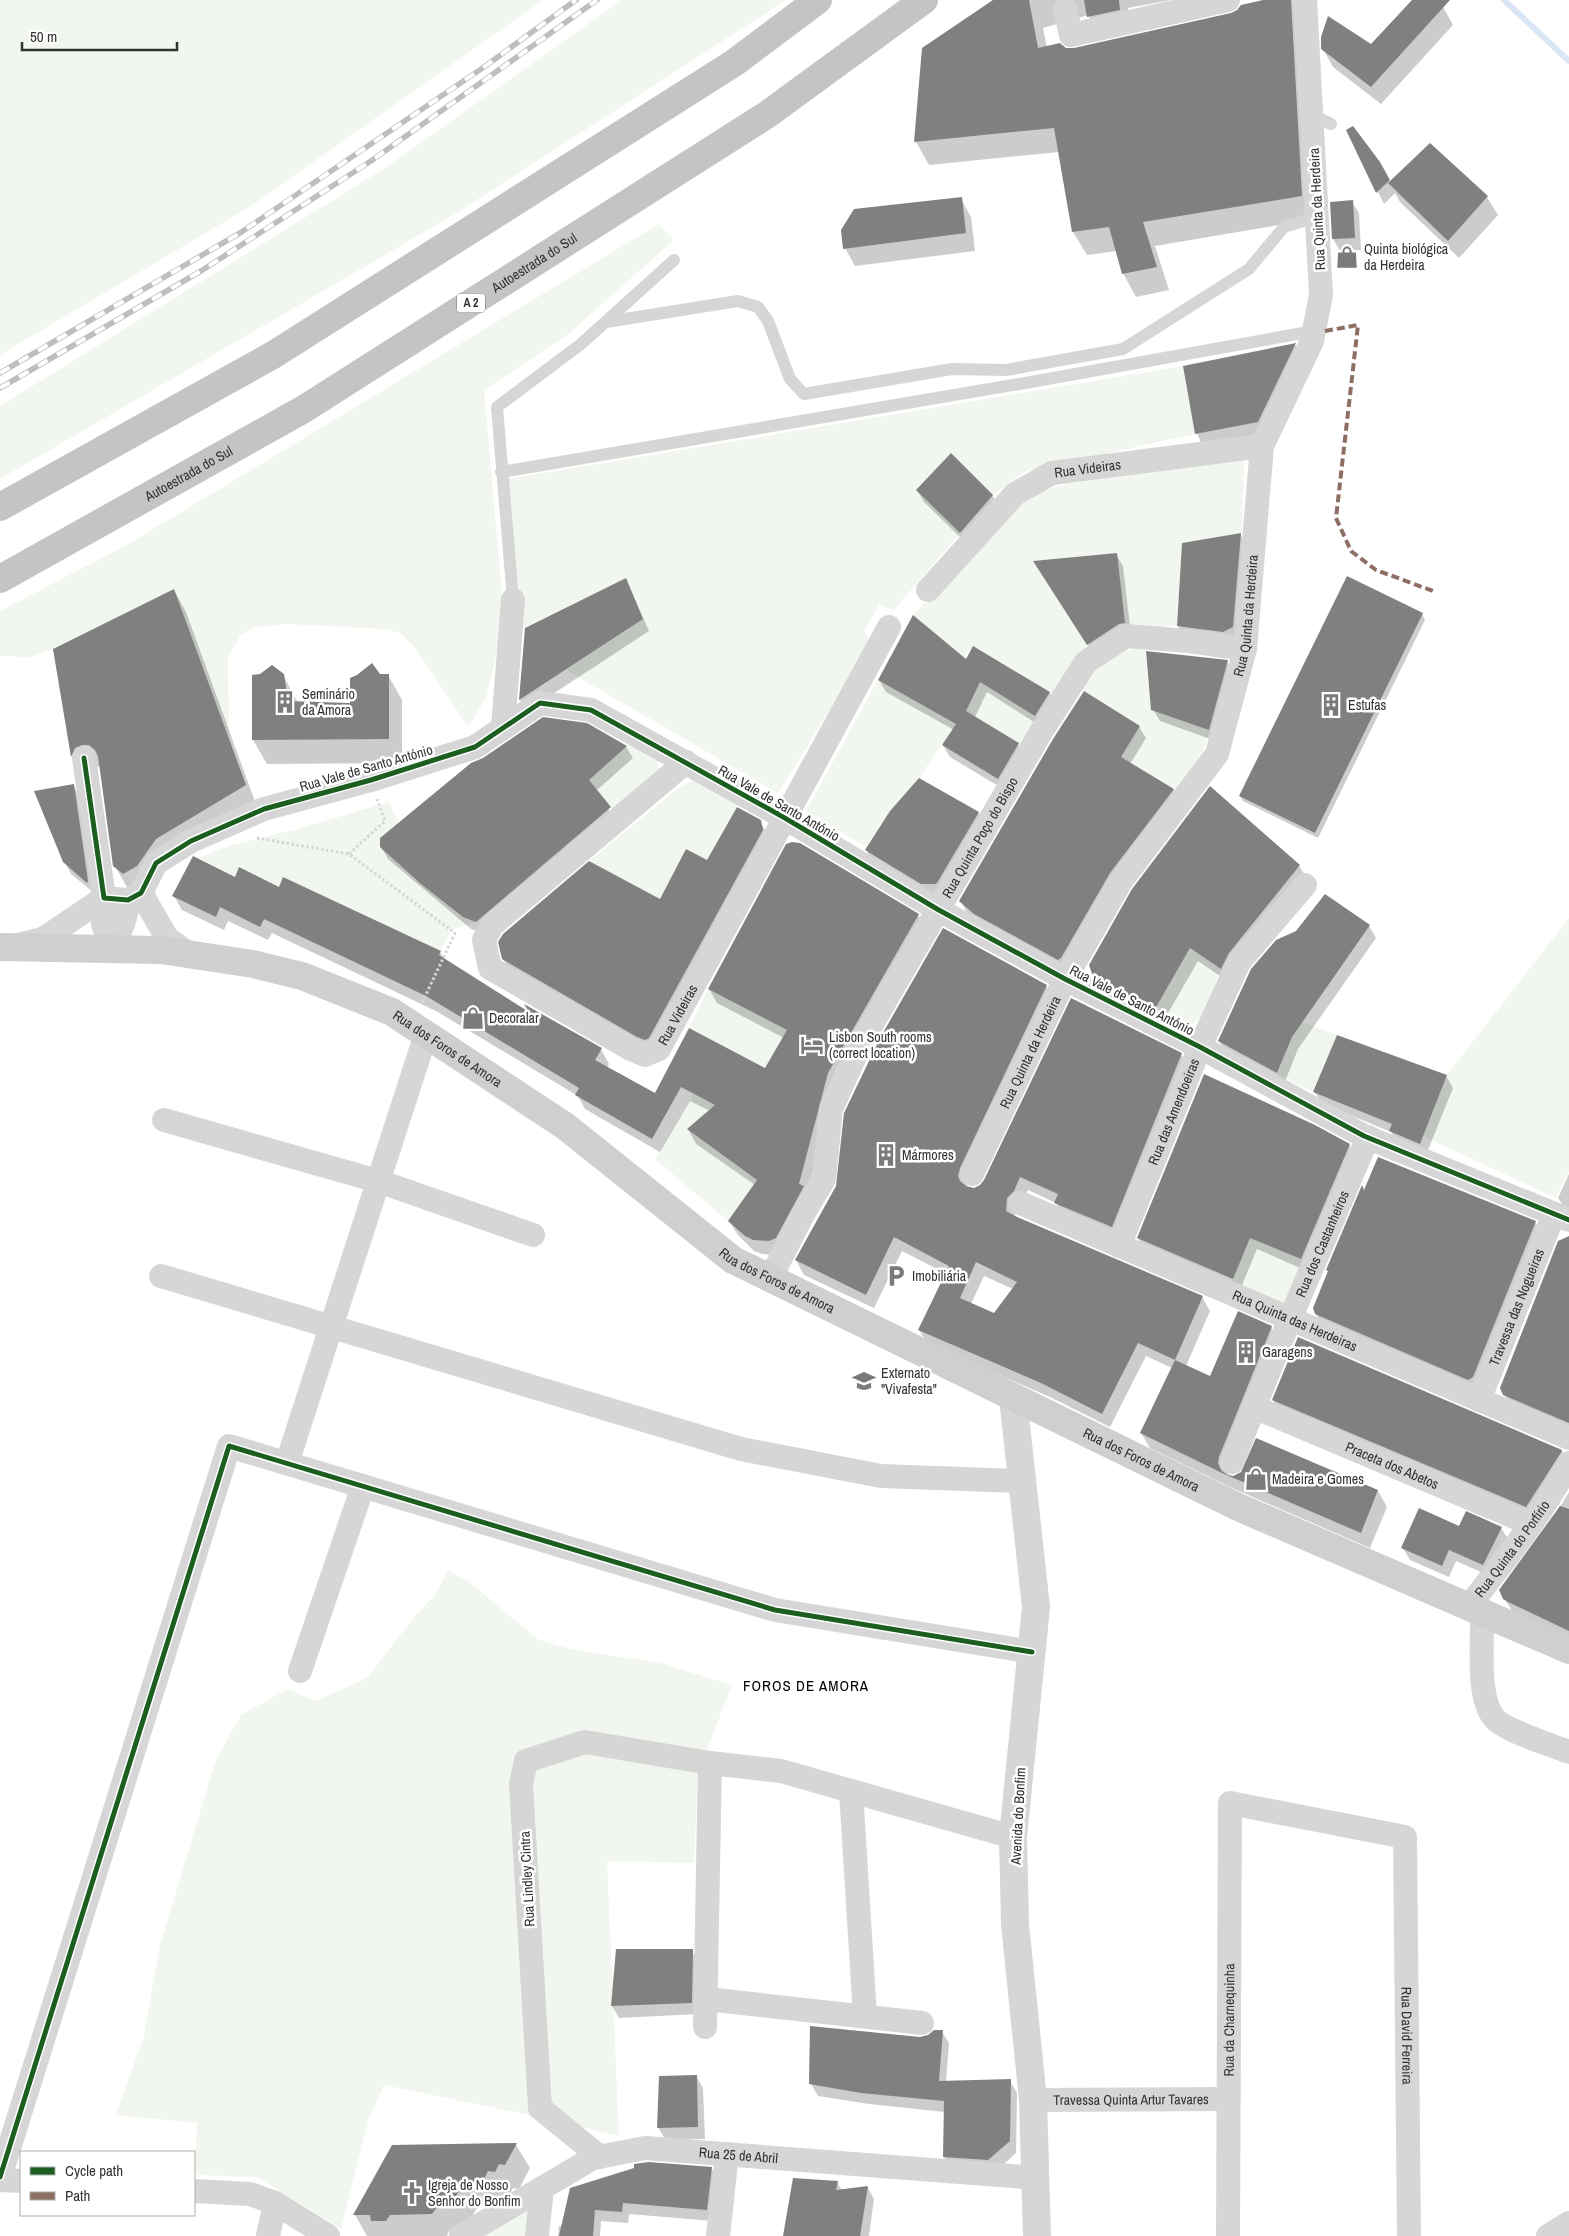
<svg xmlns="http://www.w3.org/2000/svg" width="1569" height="2236" viewBox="0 0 1569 2236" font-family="'Archivo Narrow',sans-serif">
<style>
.green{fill:#f1f6ee}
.shadow{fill:#0003;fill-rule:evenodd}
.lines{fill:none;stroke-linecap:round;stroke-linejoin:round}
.stream{stroke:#dbe6f4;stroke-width:6}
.building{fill:#808080;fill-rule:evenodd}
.path{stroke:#d6d6d6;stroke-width:3;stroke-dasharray:2.5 2.5;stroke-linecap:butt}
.service{stroke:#d6d6d6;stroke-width:12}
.minor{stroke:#d6d6d6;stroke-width:24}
.tertiary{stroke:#d6d6d6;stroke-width:28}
.secondary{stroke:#cfcfcf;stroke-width:28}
.motorway{stroke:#c4c4c4;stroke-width:28}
.rail-casing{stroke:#bebebe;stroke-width:5.5}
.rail{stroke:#fff;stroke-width:4;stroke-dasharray:11;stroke-linecap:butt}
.quiet{stroke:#8d6e63;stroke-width:4;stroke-dasharray:8 4;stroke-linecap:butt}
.cycleway-casing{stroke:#fff;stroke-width:8}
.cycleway{stroke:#1b5e20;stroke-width:5}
.labels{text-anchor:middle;stroke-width:5;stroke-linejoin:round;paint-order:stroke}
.shield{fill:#fff;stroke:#707070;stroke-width:1}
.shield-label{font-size:12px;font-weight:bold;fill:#323232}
.street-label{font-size:14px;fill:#323232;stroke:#fff}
.poi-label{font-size:14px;fill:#323232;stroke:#fff;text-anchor:start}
.neighbourhood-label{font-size:15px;letter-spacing:1px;fill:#000;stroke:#fff}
</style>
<rect width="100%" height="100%" fill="#fff"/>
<path class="green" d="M0 0H543L251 206 0 355Z
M622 0H786L452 216 0 479V406L385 168Z
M659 224 674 240 566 336 484 391 504 615 496 658 486 698 472 721 467 725 415 648 400 633 384 629 288 624 252 628 240 636 228 656 229 739 174 589 53 649 29 657 0 656V611L125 546Z
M1183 366 1195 434 1026 471 993 495 951 453 916 490 960 533 894 610 879 605 864 631 871 644 778 793 566 670 643 619 626 578 513 633 508 479Z
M1234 455 1243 460 1244 463 1242 533 1182 543 1177 625 1126 632 1117 553 1033 561 1089 646 1054 694 973 646 964 657 913 615 1017 508 1044 491 1057 486Z
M1145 648 1151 710 1210 730 1202 753 1177 790 1121 757 1140 726 1080 689C1096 664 1115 649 1145 648Z
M976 679 1039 718 1022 745 966 711Z
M878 680 956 724 919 778 890 811 866 847 806 811Z
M630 743 657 758 659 772 614 811 589 780Z
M693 780 739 802 707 860 686 850 660 899 589 861 677 789Z
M389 802 398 822 380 838V847L463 917 476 922 451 930 441 951 283 878 279 887 240 868 235 877 198 858 232 845 294 830Z
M1569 918V1171L1556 1198 1423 1136 1447 1075Z
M1190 948 1221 969 1202 1018 1192 1024 1187 1023 1157 1006Z
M708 989 787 1030 765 1068 689 1028Z
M1301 1022 1337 1035 1313 1092 1277 1075 1292 1037Z
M694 1094 715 1105 687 1129 757 1180 728 1221 655 1159Z
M1250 1238 1306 1262 1289 1306 1232 1281Z
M448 1571 468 1581 539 1640 570 1649 660 1663 732 1685 698 1772 694 1863 607 1861 619 2136 530 2115 384 2085 369 2118 341 2229 257 2177 195 2175 197 2123 116 2115 144 2036 160 1945 216 1760 241 1715 288 1689 315 1701 367 1678 415 1616 435 1595Z
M542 2188 537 2236H471Z"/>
<path class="shadow" d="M993 0H1171L1128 8 1133 33 1102 40 1088 15 1043 28 1047 48 1074 50 1231 15 1269 0H1295L1315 219 1155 246 1169 290 1136 297 1123 273 1117 251 1087 255 1073 232 1059 152 929 165 916 142 923 49Z
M1414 0H1434L1443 7 1453 25 1381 104 1333 67 1323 49 1371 46Z
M1347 131 1379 163 1390 183 1487 197 1498 215 1459 258 1400 202 1395 193 1384 204Z
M961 199 971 217 975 251 855 266 845 248Z
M1352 202 1359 213 1361 250 1340 251 1333 239Z
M1295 345 1302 356 1265 434 1203 446 1197 434 1185 366Z
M917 490 992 495 999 507 967 544 924 502Z
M1240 534 1247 546 1239 639 1185 638 1178 626Z
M1116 554 1123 566 1131 635 1095 656 1041 573Z
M626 579 649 631 527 711 520 700 526 629Z
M174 590 186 612 257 807 128 889 115 866 100 767 96 766 84 777 72 756 54 650Z
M1422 614 1425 620 1318 838 1243 801 1240 796Z
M973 648 1050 693 1056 705 1042 727 987 692 975 717 1018 744 1025 756 1005 790 950 757 943 745 954 730 886 692 879 680 966 661Z
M1227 662 1234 673 1216 741 1160 721 1153 709Z
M283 675 298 703 352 704 379 675H388L402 700V763L267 764 253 740Z
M1139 727 1146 738 1130 764 1173 789 1180 801 1068 970 968 914 961 902Z
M626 747 633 758 596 791 616 820 483 933 471 929 388 859 381 847Z
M73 785 80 797 93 892 71 874 64 861Z
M978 812 985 824 944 895H929L873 861 866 850Z
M760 821 767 834 656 1050 510 971 503 959 660 900Z
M800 844 918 915 927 930 835 1088 807 1194 777 1255 762 1254 754 1251 738 1235 729 1221 755 1185 696 1144 688 1129 710 1111 690 1101 660 1152 585 1109 578 1096 436 1011 272 933 268 940 228 921 224 930 182 910 174 896 235 879 279 888 440 952 445 960 532 1015 601 1049 609 1064 607 1068 655 1095 689 1029 766 1070 784 1038 717 1003 709 989Z
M1299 866 1308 880 1229 982 1198 961 1163 1022 1106 993 1098 979Z
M1369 926 1376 938 1298 1049 1284 1084 1226 1053 1219 1041Z
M1046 986 1054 1000 966 1188 974 1189 981 1186 1181 1054 1189 1068 1120 1241 1064 1217 1056 1203 1028 1190 1014 1217 1202 1297 1210 1311 1186 1366 1211 1378 1271 1327 1281 1343 1227 1476 1234 1477 1242 1473 1257 1440 1378 1491 1387 1507 1370 1548 1232 1488 1150 1448 1141 1433 1172 1368 1146 1356 1110 1427 1050 1397 928 1344 919 1330 947 1274 902 1251 874 1308 804 1275 796 1260ZM984 1276 1013 1289 995 1315 971 1304Z
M1446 1076 1453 1088 1426 1155 1397 1143 1391 1132 1321 1103 1315 1092Z
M1349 1145 1356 1157 1307 1271 1257 1249 1240 1290 1145 1250 1138 1238Z
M1569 1174V1214L1558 1198Z
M1364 1191 1535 1222 1545 1240 1483 1395 1326 1332 1316 1314 1329 1273 1327 1270Z
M1569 1237V1436L1514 1411 1504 1394Z
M1298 1338 1563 1452 1569 1462 1536 1524 1284 1417 1273 1400Z
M1569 1492V1645L1517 1619 1500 1591 1547 1528Z
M1460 1527 1501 1528 1508 1539 1490 1576 1456 1561 1449 1577 1410 1560 1403 1548Z
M692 1951 699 1963 698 2014 619 2018 612 2006Z
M942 2032 949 2043 946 2082 1010 2081 1017 2093 1016 2153 995 2172 951 2169 944 2157 945 2112 869 2104 818 2096 811 2084 921 2038Z
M696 2076 703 2088 705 2139H665L658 2127Z
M516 2145 530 2168 519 2189 513 2188 509 2196 501 2195 498 2203 490 2201 488 2206H478L466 2227 450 2230 447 2236H367L355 2215 393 2146Z
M711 2168 718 2180 713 2221 629 2214 628 2223 601 2221 600 2236H558L559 2226H563L571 2189Z
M837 2182 842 2190 868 2188 874 2199 869 2236H784Z"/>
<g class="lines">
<path class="stream" d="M1504 0 1569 61"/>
</g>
<path class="building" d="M993 0H1029L1038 48 1060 43 1066 48H1074L1231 13 1237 10 1241 5 1263 0H1291L1302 196 1143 222 1157 267 1122 274 1109 227 1072 232 1054 128 914 142 922 48Z
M1084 0H1119L1120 10 1087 17Z
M1412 0H1450L1371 87 1321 49V37L1328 16 1371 44Z
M1353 126 1380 162 1390 180 1376 193 1346 130Z
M1430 143 1488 196 1448 241 1388 183Z
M962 197 966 233 843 249 841 230 854 209Z
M1353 200 1355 238 1332 239 1330 202Z
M1296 343 1258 422 1195 434 1183 366Z
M951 453 993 495 960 533 916 490Z
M1241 533 1233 627 1223 632 1177 626 1182 543Z
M1117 553 1125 623 1119 624 1087 645 1033 561Z
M1347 576 1423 613 1315 833 1239 796Z
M626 578 643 619 519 700 525 628Z
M174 589 246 785 156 839 137 866 123 874 113 866 98 756 95 750 89 745H82L75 748 71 757 53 649Z
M913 615 966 659 973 646 1050 692 1035 716 980 682 966 711 1019 743 998 779 942 745 956 724 878 680Z
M1146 651 1228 660 1209 730 1151 710Z
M372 663 380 674H389V739L252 740V675L260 674 272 665 284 674 288 701 350 703V678L357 675Z
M1084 691 1140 726 1121 757 1174 789 1110 873 1061 958 1058 960 974 914 959 901 1053 739Z
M543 717 587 723 627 746 589 780 611 807 476 922 463 917 421 884 380 847V838L471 763 483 758Z
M919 778 979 812 937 883 935 884H921L865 850 890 811Z
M74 784 88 881 87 883 63 862 34 791Z
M1210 786 1300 865 1229 953 1221 969 1190 948 1155 1009 1096 979 1092 974 1089 965 1132 889Z
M737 807 761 820 763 830 649 1038 645 1040 637 1037 502 959 498 942 503 934 589 861 660 899 686 849 707 860Z
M792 842 800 843 919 914 828 1073 799 1184 804 1186 776 1238 769 1241 753 1240 745 1236 728 1221 757 1180 687 1129 715 1105 681 1087 652 1139 575 1095 579 1088 426 996 264 919 260 927 220 907 216 917 172 896 193 856 235 877 239 867 279 887 283 877 441 951 439 955 529 1012 524 1004 602 1048 595 1060 655 1093 689 1028 765 1068 787 1030 708 989 786 844Z
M1325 894 1370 925 1292 1037 1277 1073 1218 1041 1251 969 1276 940 1296 931Z
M943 928 1047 985 960 1168 958 1176 960 1181 966 1186 974 1188 980 1185 984 1180 1071 998 1182 1053 1112 1227 1054 1203 1058 1194 1020 1177 1014 1191 1007 1198 1006 1211 1015 1216 1203 1296 1175 1360 1138 1343 1102 1414 1041 1383 918 1330 949 1266 894 1237 866 1295 795 1260 836 1186 844 1113 880 1038ZM976 1262 1017 1282 994 1313 960 1298Z
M1337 1035 1447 1075 1420 1144 1389 1131 1392 1124 1313 1092Z
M1204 1074 1315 1125 1350 1144 1301 1259 1250 1238 1233 1279 1137 1238Z
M1378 1157 1536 1221 1473 1377 1468 1380 1315 1314 1313 1308 1328 1271 1326 1270 1362 1185 1364 1190Z
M1569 1236V1423L1503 1395 1500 1388 1558 1241Z
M1238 1311 1272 1326 1219 1457 1218 1463 1221 1470 1226 1474 1233 1476 1241 1472 1256 1438 1378 1490 1361 1533 1222 1473 1140 1433 1175 1360 1210 1376Z
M1298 1337 1562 1450V1451L1526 1507 1272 1400Z
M1560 1506 1569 1509V1631L1508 1602 1503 1599 1499 1590Z
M1419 1508 1459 1526 1466 1511 1502 1527 1483 1565 1449 1550 1442 1566 1401 1548Z
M616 1949H693L692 2003 611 2006Z
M810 2026 920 2037 928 2035 934 2030H943L939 2081 1011 2079 1010 2141 988 2160 943 2157 944 2101 861 2093 809 2084Z
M697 2075 698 2127 657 2128 659 2076Z
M517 2143 505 2165 499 2164 495 2172 488 2171 484 2179 476 2178 474 2182H464L452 2203H442L440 2207H437L432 2214 390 2215 386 2221H371L370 2215H353L392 2145Z
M649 2162 712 2167 707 2210 623 2203 622 2212 595 2210 593 2236H559L570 2188 634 2168V2164Z
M793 2178 838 2181 836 2190 868 2186 860 2236H783Z"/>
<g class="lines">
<path class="path" d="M257 838 349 854 455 933 422 1003
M349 854 385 821 377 799"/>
<path class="service" d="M1312 115 1331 124
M606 322 738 301 758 307 768 321 790 379 804 394 952 369 1006 370 1123 349 1249 269 1284 227 1317 217
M501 472 1031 382 1314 331
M513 600 497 407 581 344 674 260"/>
<g class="minor">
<path d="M1065 9 1071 35 1228 0"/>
<path id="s1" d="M928 590 1015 494 1052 473 1262 446"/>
<path d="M503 727 513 600"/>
<path d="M84 758 104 898 128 900 141 893 156 863 191 841 264 809 371 780 475 747 540 703 591 710 785 818 937 909 1065 979 1200 1047 1364 1136 1569 1220"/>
<path id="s2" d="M686 762 492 925 484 940 490 968 631 1049 645 1055 659 1049 889 627"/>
<path d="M141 893 167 938 189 954"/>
<path d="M104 898 103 924 111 945 119 948"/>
<path d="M22 944 43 939 104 898"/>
<path d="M99 948 108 944 111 945C122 931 126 919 128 900"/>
<path d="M164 1120 378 1181 533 1235"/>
<path id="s3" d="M972 1174 1065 979 1121 881 1217 754 1245 649 1262 446 1312 341 1321 295 1305 0"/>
<path id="s4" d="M1020 1203 1569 1438"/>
<path id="s5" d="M1119 1246 1200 1047 1239 962 1305 885"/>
<path d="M161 1276 741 1449 881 1476 1021 1481"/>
<path id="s6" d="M770 1279 802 1216 824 1179 831 1109 862 1041 1041 732 1086 662 1126 636 1189 641 1245 649"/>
<path id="s7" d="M1479 1400 1554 1214"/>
<path id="s8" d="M1254 1407 1531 1524"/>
<path id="s9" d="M1232 1462 1290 1319 1368 1137"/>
<path d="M287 1463 426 1034"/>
<path id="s10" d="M1468 1608C1503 1561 1542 1515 1569 1463"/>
<path d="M1482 1614C1483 1642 1476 1698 1495 1719 1506 1731 1552 1745 1569 1752"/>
<path d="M300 1671 363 1486"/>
<path d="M851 1791 865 2016"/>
<path d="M706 1999 922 2023"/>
<path d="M705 2027 710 1763"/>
<path id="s11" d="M1033 2100 1227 2099"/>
<path d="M600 2157 540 2108 521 1784 526 1761 585 1742 710 1763 781 1771 1013 1837"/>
<path d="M0 2177 229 1446 775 1610 1032 1652"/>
<path d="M0 2180 21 2181"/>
<path d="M194 2191 250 2194 275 2203 328 2236"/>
<path d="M268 2236 275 2203"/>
<path id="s12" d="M461 2236 593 2158 645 2148 1037 2178"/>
<path d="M537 2236 542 2188"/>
<path d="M718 2236 727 2154"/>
<path id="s13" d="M1228 2236 1230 1803 1405 1837 1409 2236"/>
<path d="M1548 2236 1569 2223"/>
</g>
<path class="tertiary" d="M1013 1398 1036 1607 1013 1837 1015 1924 1033 2100 1037 2236"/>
<path class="secondary" id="s14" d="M0 947 161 950 253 964 302 976 392 1012 565 1126 733 1260 1238 1507 1569 1650"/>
<g class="motorway">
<path d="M0 507 273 355 734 63 818 0"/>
<path id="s15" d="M0 579 304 409 768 114 924 0"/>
</g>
<defs>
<path id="rail" d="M0 373 240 233 484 67 576 0
M0 388 201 271 371 161 597 0"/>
</defs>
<use href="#rail" class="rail-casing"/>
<use href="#rail" class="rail"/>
<path class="quiet" d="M1325 331 1358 325 1336 518 1351 551 1376 570 1433 591"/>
<defs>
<path id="cycleway" d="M84 758 104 898 128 900 141 893 156 863 191 841 264 809 371 780 475 747 540 703 591 710 785 818 937 909 1065 979 1200 1047 1364 1136 1569 1220
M0 2177 229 1446 775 1610 1032 1652"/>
</defs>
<use href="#cycleway" class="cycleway-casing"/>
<use href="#cycleway" class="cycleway"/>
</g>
<defs>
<symbol id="shop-bare" viewBox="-9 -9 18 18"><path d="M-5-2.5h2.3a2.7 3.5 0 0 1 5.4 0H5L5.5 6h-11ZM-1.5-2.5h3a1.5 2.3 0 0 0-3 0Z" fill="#7a7a7a" stroke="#fff" stroke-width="2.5" paint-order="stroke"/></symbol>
<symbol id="building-bare" viewBox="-9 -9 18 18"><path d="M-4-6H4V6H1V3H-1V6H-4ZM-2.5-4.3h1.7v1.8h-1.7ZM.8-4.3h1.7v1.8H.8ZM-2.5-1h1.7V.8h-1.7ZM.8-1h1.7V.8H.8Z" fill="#7a7a7a" stroke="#fff" stroke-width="2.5" paint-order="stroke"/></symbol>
<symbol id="hotel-bare" viewBox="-9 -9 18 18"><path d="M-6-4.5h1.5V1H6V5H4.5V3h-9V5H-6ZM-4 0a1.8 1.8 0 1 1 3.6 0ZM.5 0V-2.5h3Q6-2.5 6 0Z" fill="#7a7a7a" stroke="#fff" stroke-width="2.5" paint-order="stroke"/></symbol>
<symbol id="parking-bare" viewBox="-9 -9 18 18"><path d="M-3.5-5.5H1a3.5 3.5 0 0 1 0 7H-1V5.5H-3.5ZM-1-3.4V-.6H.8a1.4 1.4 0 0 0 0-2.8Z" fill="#7a7a7a" stroke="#fff" stroke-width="2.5" paint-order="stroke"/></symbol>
<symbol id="school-bare" viewBox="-9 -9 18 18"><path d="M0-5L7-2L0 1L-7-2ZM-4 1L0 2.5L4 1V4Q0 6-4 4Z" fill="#7a7a7a" stroke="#fff" stroke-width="2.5" paint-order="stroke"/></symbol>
<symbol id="church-bare" viewBox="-9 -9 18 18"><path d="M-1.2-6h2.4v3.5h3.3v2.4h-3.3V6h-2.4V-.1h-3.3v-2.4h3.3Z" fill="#7a7a7a" stroke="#fff" stroke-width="2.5" paint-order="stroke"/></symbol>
</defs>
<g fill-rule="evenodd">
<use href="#shop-bare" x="1331" y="241" width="32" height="32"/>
<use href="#building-bare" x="269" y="686" width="32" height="32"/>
<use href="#building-bare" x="1315" y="689" width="32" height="32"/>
<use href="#shop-bare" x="457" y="1002" width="32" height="32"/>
<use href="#hotel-bare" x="796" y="1029" width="32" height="32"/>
<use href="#building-bare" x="870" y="1139" width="32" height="32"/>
<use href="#parking-bare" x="880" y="1260" width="32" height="32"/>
<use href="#building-bare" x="1230" y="1336" width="32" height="32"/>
<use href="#school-bare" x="848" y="1365" width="32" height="32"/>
<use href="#shop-bare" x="1240" y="1463" width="32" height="32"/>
<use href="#church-bare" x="396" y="2177" width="32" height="32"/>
</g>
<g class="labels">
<rect class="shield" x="457" y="293.5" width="28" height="19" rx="4"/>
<g class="shield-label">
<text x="471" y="307">A 2</text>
</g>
<g class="street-label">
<text transform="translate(1317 209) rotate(-93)" y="5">Rua Quinta da Herdeira</text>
<text dy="5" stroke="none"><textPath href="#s15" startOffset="621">Autoestrada do Sul</textPath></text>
<text dy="5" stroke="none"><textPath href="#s1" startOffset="208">Rua Videiras</textPath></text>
<text dy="5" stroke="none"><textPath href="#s15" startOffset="216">Autoestrada do Sul</textPath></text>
<text dy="5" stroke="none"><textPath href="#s3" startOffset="630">Rua Quinta da Herdeira</textPath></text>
<text transform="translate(366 768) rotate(-16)" y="5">Rua Vale de Santo António</text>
<text transform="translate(779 803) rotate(30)" y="5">Rua Vale de Santo António</text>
<text dy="5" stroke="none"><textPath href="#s6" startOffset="494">Rua Quinta Poço do Bispo</textPath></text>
<text transform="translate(1132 1000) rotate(27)" y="5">Rua Vale de Santo António</text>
<text dy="5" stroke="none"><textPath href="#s2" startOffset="531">Rua Videiras</textPath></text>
<text dy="5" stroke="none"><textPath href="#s14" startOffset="468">Rua dos Foros de Amora</textPath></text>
<text dy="5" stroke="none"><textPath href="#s3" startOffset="135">Rua Quinta da Herdeira</textPath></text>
<text dy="5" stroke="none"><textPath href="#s5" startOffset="145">Rua das Amendoeiras</textPath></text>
<text dy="5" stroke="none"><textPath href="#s9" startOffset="236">Rua dos Castanheiros</textPath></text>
<text dy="5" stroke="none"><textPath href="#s14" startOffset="872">Rua dos Foros de Amora</textPath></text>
<text dy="5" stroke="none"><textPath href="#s7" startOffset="100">Travessa das Nogueiras</textPath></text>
<text dy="5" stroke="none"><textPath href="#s4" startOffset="299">Rua Quinta das Herdeiras</textPath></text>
<text dy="5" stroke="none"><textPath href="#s14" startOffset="1278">Rua dos Foros de Amora</textPath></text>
<text dy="5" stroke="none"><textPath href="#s8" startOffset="150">Praceta dos Abetos</textPath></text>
<text dy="5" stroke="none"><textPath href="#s10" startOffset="74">Rua Quinta do Porfírio</textPath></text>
<text transform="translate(1018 1816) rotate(-87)" y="5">Avenida do Bonfim</text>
<text transform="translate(527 1879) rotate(-93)" y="5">Rua Lindley Cintra</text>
<text dy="5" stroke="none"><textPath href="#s13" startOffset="216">Rua da Charnequinha</textPath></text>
<text dy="5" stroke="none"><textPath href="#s13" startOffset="810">Rua David Ferreira</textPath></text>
<text dy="5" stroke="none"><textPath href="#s11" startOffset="98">Travessa Quinta Artur Tavares</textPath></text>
<text dy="5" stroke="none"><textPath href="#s12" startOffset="300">Rua 25 de Abril</textPath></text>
</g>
<g class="poi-label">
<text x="1364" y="254">Quinta biológica<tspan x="1364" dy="16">da Herdeira</tspan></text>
<text x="302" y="699">Seminário<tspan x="302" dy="16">da Amora</tspan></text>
<text x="1348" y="710">Estufas</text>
<text x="489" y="1023">Decoralar</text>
<text x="829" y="1042">Lisbon South rooms<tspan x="829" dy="16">(correct location)</tspan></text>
<text x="902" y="1160">Mármores</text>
<text x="912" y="1281">Imobiliária</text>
<text x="1262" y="1357">Garagens</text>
<text x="881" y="1378">Externato<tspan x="881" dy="16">"Vivafesta"</tspan></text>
<text x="1272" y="1484">Madeira e Gomes</text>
<text x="428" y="2190">Igreja de Nosso<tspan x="428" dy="16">Senhor do Bonfim</tspan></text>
</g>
<g class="neighbourhood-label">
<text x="806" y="1691">FOROS DE AMORA</text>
</g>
</g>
<rect x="20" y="2151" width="175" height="65" fill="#ffffff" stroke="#adadad"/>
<rect x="30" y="2167" width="25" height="8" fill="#1b5e20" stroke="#adadad"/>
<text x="65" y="2176" font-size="15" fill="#323232">Cycle path</text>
<rect x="30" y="2192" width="25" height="8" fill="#8d6e63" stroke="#adadad"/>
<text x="65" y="2201" font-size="15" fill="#323232">Path</text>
<path d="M22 42v8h155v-8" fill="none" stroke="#323232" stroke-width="2.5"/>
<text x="30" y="42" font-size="15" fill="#323232" stroke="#ffffff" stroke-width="4" paint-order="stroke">50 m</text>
</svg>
